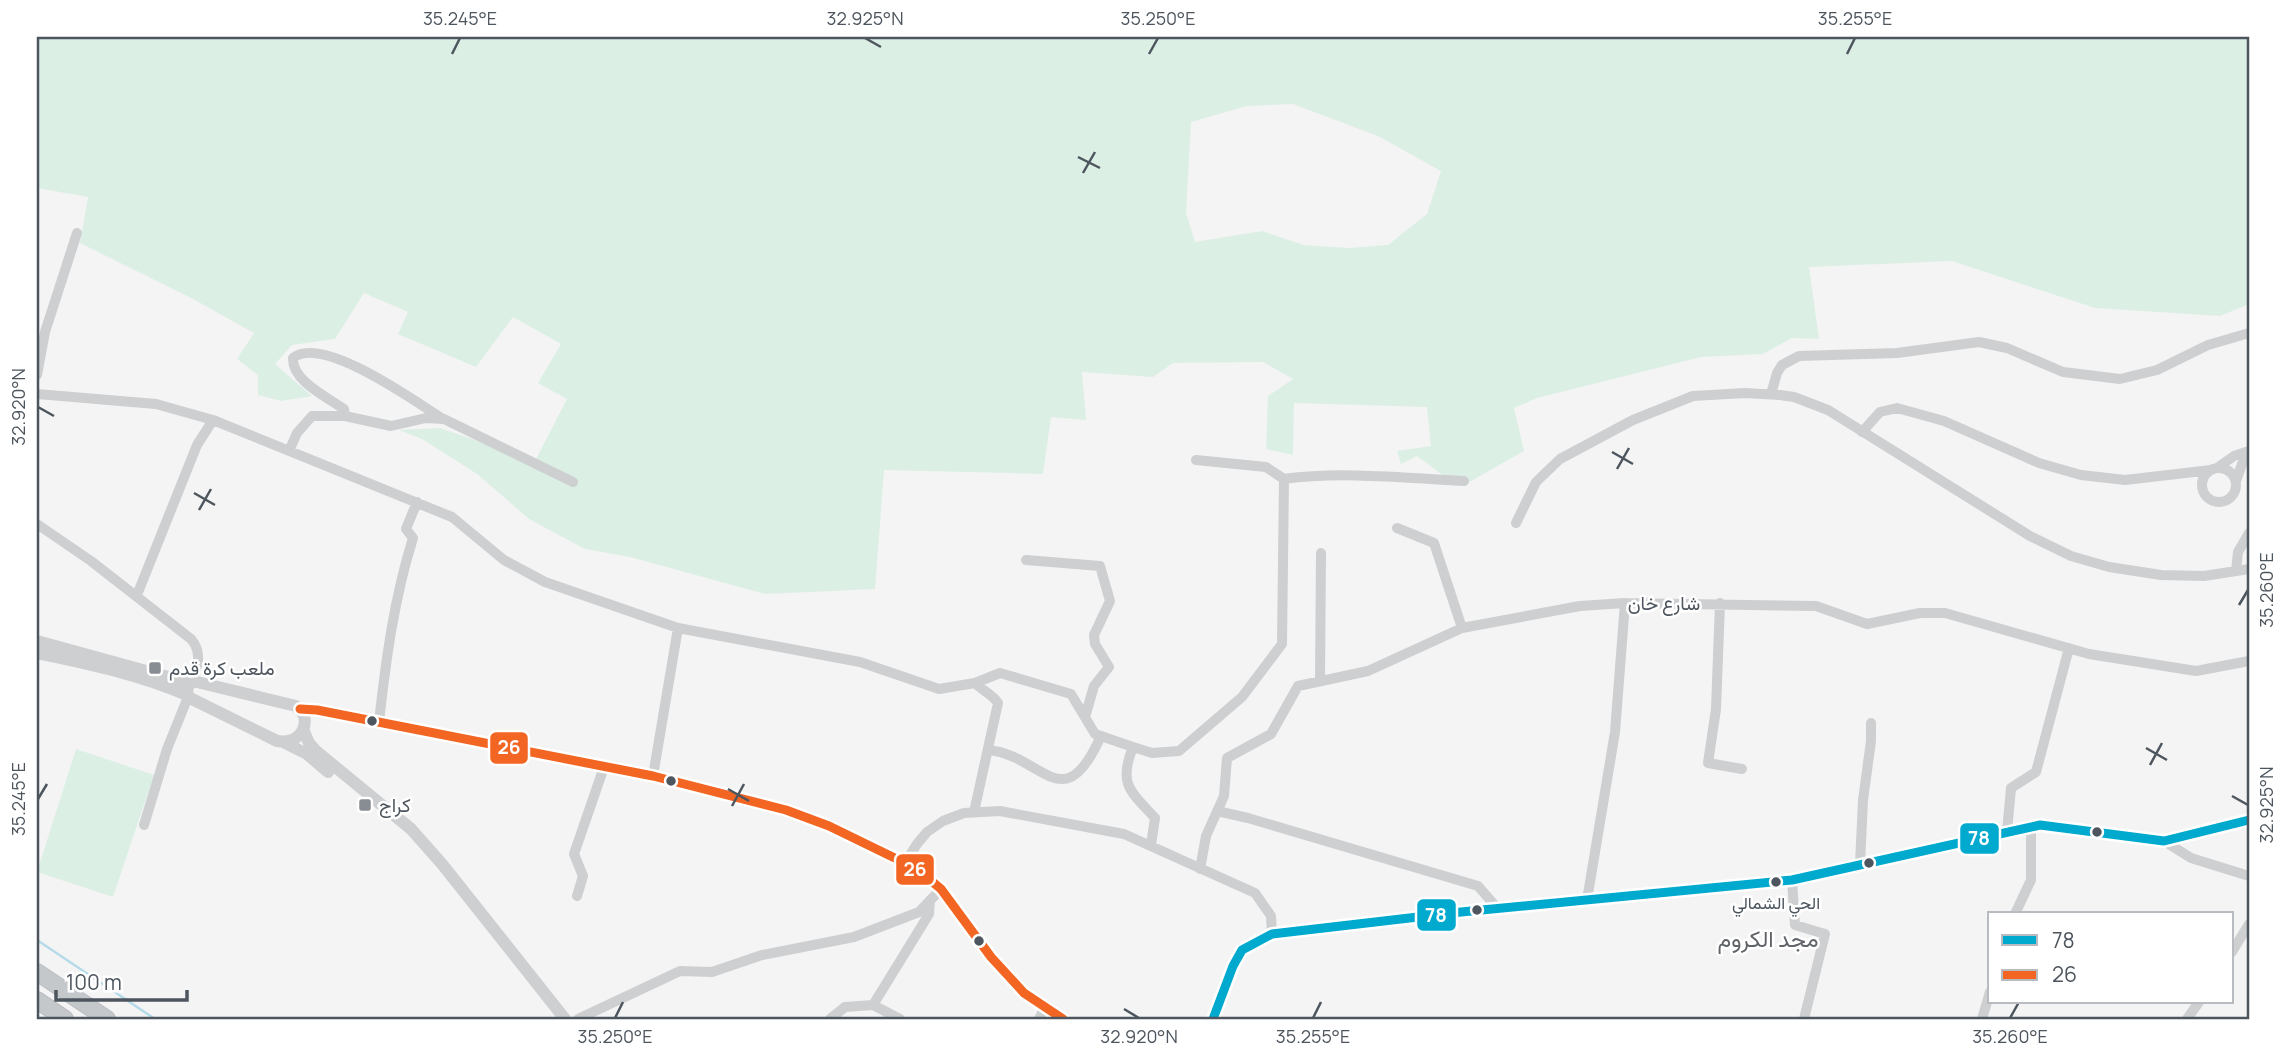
<svg xmlns="http://www.w3.org/2000/svg" width="2286" height="1056" viewBox="0 0 2286 1056" font-family="Manrope,Vazirmatn,sans-serif">
<style>
.green{fill:#dcefe5;fill-rule:evenodd}
.lines{fill:none;stroke-linecap:round;stroke-linejoin:round}
.stream{stroke:#b6dbe8;stroke-width:2.5}
.trunk-casing{stroke:#babdc2;stroke-width:18}
.minor{stroke:#cecfd1;stroke-width:10}
.tertiary{stroke:#cecfd1;stroke-width:12}
.trunk{stroke:#c5c8cb;stroke-width:16}
.bus-1-casing{stroke:#fff;stroke-width:14}
.bus-2-casing{stroke:#fff;stroke-width:14}
.bus-1{stroke:#00a9ce;stroke-width:9}
.bus-2{stroke:#f26522;stroke-width:9}
.ticks{fill:none;stroke:#4d555e;stroke-width:2.5}
.poi-dot{fill:#878d92;stroke:#fff;stroke-width:2.5}
.bus-dot{fill:#4d555e;stroke:#fff;stroke-width:2.5}
.labels{text-anchor:middle;stroke-width:5;stroke-linejoin:round;paint-order:stroke}
.bus-label{font-size:17px;fill:#4d555e;stroke:#fff}
.street-label{font-size:19px;fill:#4d555e;stroke:#fff}
.poi-label{font-size:19px;fill:#4d555e;stroke:#fff;text-anchor:start}
.quarter-label{font-size:23px;fill:#606367;stroke:#fff}
.line-badge{stroke:#fff;stroke-width:2.5}
.badge-label{font-size:19px;text-anchor:middle;font-weight:bold;fill:#fff}
.neatline{fill:none;stroke:#4d555e;stroke-width:2.5}
.ticks-label{font-size:18px;text-anchor:middle;fill:#4d555e}
</style>
<rect width="100%" height="100%" fill="#f4f4f4"/>
<path class="green" d="M37 37H2249V304L2220 316 2095 308 1952 261 1809 267 1819 339 1792 338 1763 354 1701 357 1537 398 1514 408 1524 451 1466 484 1444 476 1417 456 1401 464 1397 451 1431 446 1427 407 1294 403 1293 455 1266 449 1268 396 1293 379 1263 362 1173 363 1153 377 1082 372 1086 420 1051 417 1043 474 884 470 875 589 765 594 630 557 585 549 529 519 477 474 422 439 399 430 440 428 501 449 532 467 567 399 538 383 561 344 513 317 476 367 398 334 408 312 364 293 335 339 292 345 275 364 312 396 281 401 258 395V375L237 359 254 333 193 299 80 243 88 197 37 188ZM1293 104 1378 136 1441 171 1427 214 1388 245 1349 248 1304 245 1262 231 1195 242 1186 213 1191 122 1247 106Z
M76 749 154 775 113 897 37 872Z"/>
<g class="lines">
<path class="stream" d="M37 940 155 1019"/>
<defs>
<path id="trunk" d="M37 972 107 1019
M37 1000 65 1019"/>
</defs>
<use href="#trunk" class="trunk-casing"/>
<path class="minor" d="M37 375 45 332 77 233
M37 394 156 404 213 420 452 517 504 560 545 582 678 628 860 662 939 689 975 683 1000 673 1071 694 1095 734 1133 747C1118 784 1130 791 1155 818L1151 845
M1771 394 1777 373 1782 365 1799 356 1897 353 1979 342 2007 348 2063 372 2120 379 2157 370 2208 345 2249 333
M345 416 344 409C327 397 292 381 293 358 322 334 416 402 443 419
M1862 432 1880 412 1897 408 1944 421 2039 463 2081 475 2125 480 2211 470
M289 451 297 433 312 416H345L391 426 426 418 444 419 573 482
M2202 485a17 17 0 1 1 34 0a17 17 0 1 1-34 0Z
M2217 468 2234 456 2249 451
M1284 479C1340 471 1407 478 1464 481
M2236 481 2242 464 2249 453
M1516 523 1536 482 1560 459 1633 420 1693 396 1745 393 1780 395 1794 397 1828 410 2030 536 2071 556 2109 567 2161 575 2204 576 2249 569
M37 524 91 561 191 639C203 653 197 666 193 681
M1397 528 1434 543 1462 628
M1026 560 1100 566 1110 601 1094 635 1095 644 1109 667 1094 686 1085 717
M2236 571 2238 552 2249 533
M137 595 197 445 213 420
M1720 603 1716 709 1708 763 1742 769
M1320 681 1321 553
M379 722C386 659 394 599 413 538L406 529 417 502
M1133 747 1152 753 1179 751 1242 697 1282 644 1284 479 1266 467 1196 460
M988 750C1043 755 1063 821 1101 736
M653 776 678 628
M1217 811 1248 818 1478 886 1498 909
M974 812 998 703C992 694 983 691 975 683
M144 825 167 749 188 697
M2007 832 2011 788 2036 772 2069 648
M2164 841 2191 858 2249 876
M905 863 917 844 927 832 943 821 964 813 1000 811 1124 834 1255 893 1271 916 1272 934
M1860 864 1863 800 1871 741V723
M1200 869 1206 836 1224 796 1227 758 1271 734 1298 686 1368 671 1462 628 1580 606 1625 603 1816 606 1867 624 1920 613H1945L2089 654 2196 671 2249 661
M1792 880 1795 925 1825 934 1804 1019
M577 896 583 876 574 854 604 767
M1587 900 1615 732 1625 603
M2015 914 2031 880V827
M2232 952 2249 924
M873 1005 900 1019
M578 1019 680 971 712 972 762 955 854 937 919 912 941 889
M830 1019 845 1007 873 1005 929 914 930 900
M1039 1019 1045 1007
M1213 1019 1233 966 1242 950 1272 934 1461 912 1792 880 2040 825 2164 841 2249 820
M1982 1019 1990 992
M2187 1019 2199 1002"/>
<path class="tertiary" d="M37 641 190 683
M37 653C87 663 140 675 187 695
M193 681 296 706 304 715C308 733 294 744 277 741L188 697 187 687Z
M300 709 317 710 653 776 786 810 829 826 905 863 929 879 941 889 991 957 1024 993 1063 1019
M303 729 309 743 316 751 411 829 442 864 565 1019
M283 742 307 754 328 772"/>
<use href="#trunk" class="trunk"/>
<defs>
<path id="bus-1" d="M1213 1019 1233 966 1242 950 1272 934 1461 912 1792 880 2040 825 2164 841 2249 820"/>
<path id="bus-2" d="M300 709 317 710 653 776 786 810 829 826 905 863 929 879 941 889 991 957 1024 993 1063 1019"/>
</defs>
<use href="#bus-1" class="bus-1-casing"/>
<use href="#bus-2" class="bus-2-casing"/>
<use href="#bus-1" class="bus-1"/>
<use href="#bus-2" class="bus-2"/>
</g>
<path class="ticks" d="M865 38 881 47M452 54 460 38M1149 54 1158 38M1847 54 1855 38M1078 157 1100 168M1083 173 1095 152M38 407 54 416M1612 452 1633 464M1617 469 1629 448M194 493 215 505M199 510 211 489M2239 605 2248 590M2146 748 2167 760M2150 765 2162 743M728 789 749 801M2232 796 2248 805M38 799 47 784M732 806 744 784M1124 1009 1139 1018M615 1018 623 1002M1313 1018 1321 1002M2010 1018 2019 1002"/>
<g class="poi-dot">
<rect x="148" y="661" width="14" height="14" rx="3.5"/>
<rect x="358" y="798" width="14" height="14" rx="3.5"/>
</g>
<g class="bus-dot">
<circle cx="372" cy="721" r="6"/>
<circle cx="671" cy="781" r="6"/>
<circle cx="2097" cy="832" r="6"/>
<circle cx="1869" cy="863" r="6"/>
<circle cx="1776" cy="882" r="6"/>
<circle cx="1477" cy="910" r="6"/>
<circle cx="979" cy="941" r="6"/>
</g>
<g class="labels">
<g class="bus-label">
<text x="1776" y="909">الحي الشمالي</text>
</g>
<g class="street-label">
<text x="1664" y="610">شارع خان</text>
</g>
<g class="poi-label">
<text x="169" y="675">ملعب كرة قدم</text>
<text x="379" y="812">كراج</text>
</g>
<g class="quarter-label">
<text x="1768" y="947">مجد الكروم</text>
</g>
</g>
<g class="line-badge">
<rect x="489" y="731" width="40" height="34" rx="7" fill="#f26522"/>
<rect x="1959" y="822" width="41" height="33" rx="7" fill="#00a9ce"/>
<rect x="895" y="853" width="40" height="33" rx="7" fill="#f26522"/>
<rect x="1416" y="898" width="41" height="34" rx="7" fill="#00a9ce"/>
</g>
<g class="badge-label">
<text x="509" y="754">26</text>
<text x="1979" y="845">78</text>
<text x="915" y="876">26</text>
<text x="1436" y="922">78</text>
</g>
<rect width="2286" height="1056" fill="none" stroke="#ffffff" stroke-width="77"/>
<rect x="1988" y="912" width="245" height="91" fill="#ffffff" stroke="#b8bbbf" stroke-width="2"/>
<rect x="2002" y="935" width="35" height="10" fill="#00a9ce" stroke="#b8bbbf" stroke-width="2"/>
<text x="2052" y="948" font-size="21" fill="#4d555e">78</text>
<rect x="2002" y="970" width="35" height="10" fill="#f26522" stroke="#b8bbbf" stroke-width="2"/>
<text x="2052" y="982" font-size="21" fill="#4d555e">26</text>
<path d="M56 990v10h131v-10" fill="none" stroke="#4d555e" stroke-width="3.5"/>
<text x="66" y="990" font-size="21" fill="#4d555e" stroke="#ffffff" stroke-width="5" paint-order="stroke">100 m</text>
<rect x="38" y="38" width="2210" height="980" class="neatline"/>
<g class="ticks-label">
<text x="460" y="25">35.245°E</text>
<text x="865" y="25">32.925°N</text>
<text x="1158" y="25">35.250°E</text>
<text x="1855" y="25">35.255°E</text>
<text transform="translate(19 407) rotate(-90)" y="6">32.920°N</text>
<text transform="translate(2267 590) rotate(-90)" y="6">35.260°E</text>
<text transform="translate(19 799) rotate(-90)" y="6">35.245°E</text>
<text transform="translate(2267 805) rotate(-90)" y="6">32.925°N</text>
<text x="615" y="1043">35.250°E</text>
<text x="1139" y="1043">32.920°N</text>
<text x="1313" y="1043">35.255°E</text>
<text x="2010" y="1043">35.260°E</text>
</g>
</svg>
